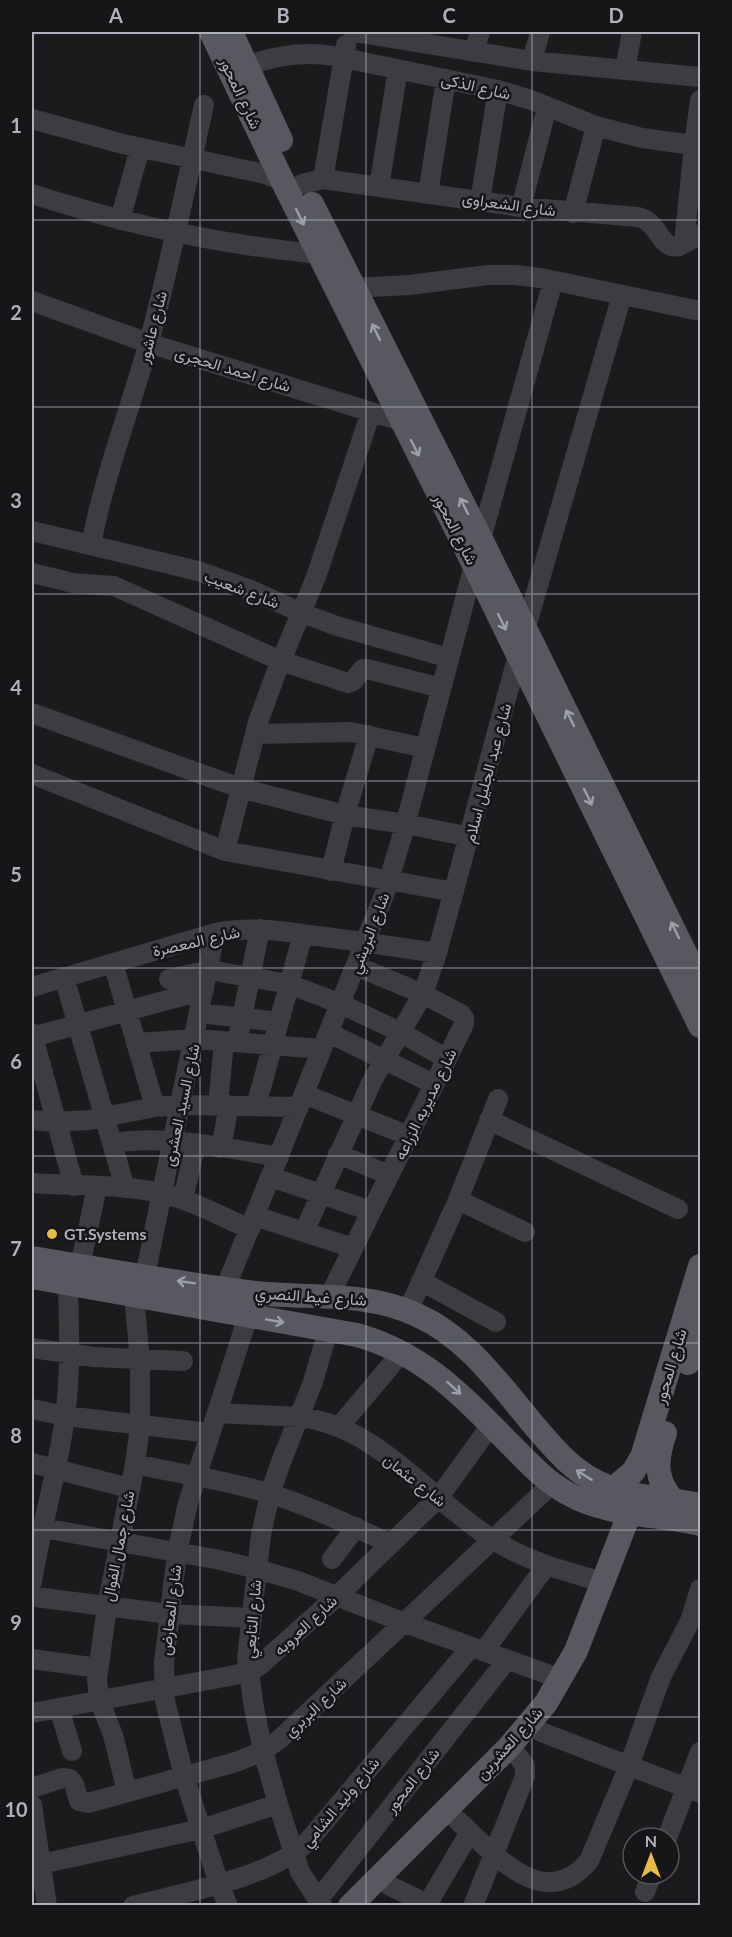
<svg xmlns="http://www.w3.org/2000/svg" width="732" height="1937" viewBox="0 0 732 1937" font-family="Lato,Vazirmatn,sans-serif">
<style>
.lines{fill:none;stroke-linecap:round;stroke-linejoin:round}
.minor{stroke:#3c3c41;stroke-width:20}
.major{stroke:#585960;stroke-width:24}
.oneway{stroke:#9d9fa9}
.grid{fill:none;stroke:#aeb1bb;stroke-width:1.5;stroke-opacity:0.55}
.poi-dot{fill:#e6bc48;stroke:#161518;stroke-width:2}
.labels{text-anchor:middle;stroke-width:5;stroke-linejoin:round;paint-order:stroke}
.street-label{font-size:16px;fill:#aeb1bb;stroke:#161518}
.poi-label{font-size:16px;font-weight:bold;fill:#aeb1bb;stroke:#161518;text-anchor:start}
.neatline{fill:none;stroke:#aeb1bb;stroke-width:2}
.grid-label{font-size:20px;text-anchor:middle;font-weight:bold;fill:#aeb1bb}
</style>
<rect width="100%" height="100%" fill="#1b1a1c"/>
<g class="lines">
<path class="minor" d="M354 32 532 61 700 77
M474 52 480 32
M532 61 540 32
M247 66C276 55 303 51 334 56L498 90 531 100 596 126 642 138 700 146
M625 70 632 32
M32 119 123 144 265 174 282 180
M323 179 346 45
M302 184 323 179 521 207 638 217C660 222 660 251 679 246 686 243 694 238 700 234
M379 187 398 69
M32 194C125 224 221 245 319 254
M428 194 446 79
M480 201 498 90
M521 207 547 107
M573 213 596 126
M120 220 140 148
M684 243 694 145 700 100
M354 288 409 285 488 275H515L541 278 695 310
M32 301 148 343 401 421
M32 531 198 571 251 590 302 613 337 626 449 658
M481 539 553 281
M91 545C104 476 130 410 149 342 170 264 186 185 204 105
M32 573 73 583 114 586 281 661 348 683 353 681 363 669H367L441 688
M32 713 240 788 345 815 406 824 470 837
M255 734 351 732 425 748
M32 774 225 851 454 892
M225 851 258 722 276 673 316 577 371 412
M331 871 345 815 369 735
M113 963 155 1107
M64 977 125 1188
M169 979 209 970 289 984 341 1004 400 1032 447 1059
M32 987 215 933C249 926 283 931 317 936 357 941 397 947 437 953
M200 1013 279 1022
M32 1033 74 1186
M329 1033 434 1084
M32 1037 204 990
M237 1042 260 929
M136 1043 194 1039 322 1049
M304 1094 409 1136
M218 1105 224 1042
M256 1106 303 934
M32 1120 56 1122 89 1120 155 1107 180 1105 299 1107
M489 1120 678 1209
M112 1143C168 1134 224 1148 279 1157
M221 1148 229 1105
M338 1154 389 1175
M271 1177 371 1211
M32 1183C73 1186 126 1184 165 1194 194 1201 222 1217 250 1229
M183 1199 196 1143
M458 1200 525 1232
M255 1216 353 1248
M304 1232 372 1081 423 994 437 953 518 655 622 295
M80 1266 97 1187
M145 1276 215 933
M421 1281 496 1322
M225 1289 386 890 403 833 474 565
M329 1297 464 1024V1018L461 1014 423 994 356 966
M408 1311 458 1200 498 1099
M32 1348 94 1357 183 1361
M32 1409 65 1416 210 1433
M217 1413 300 1417C378 1426 430 1500 492 1539 526 1561 564 1571 603 1582
M339 1427 402 1352
M32 1463 129 1488
M135 1464C180 1474 227 1480 271 1494 312 1507 352 1526 391 1544
M43 1528 220 1560 257 1569 298 1581 405 1623 561 1679
M332 1559 356 1527
M32 1582C41 1526 58 1472 65 1416 71 1372 69 1329 68 1284
M32 1595 35 1597 169 1614 252 1618
M484 1651 546 1566
M32 1659 98 1668
M59 1708 72 1751
M32 1713 230 1676 249 1672 259 1666 336 1597 439 1497 491 1425
M541 1732 700 1793
M32 1788 62 1778 70 1779 74 1784 79 1801 88 1803 236 1762 263 1751 281 1738 552 1484
M127 1792 113 1735 99 1699 97 1679 107 1607 135 1464 140 1426V1360L134 1296
M32 1805 47 1906
M457 1820C493 1852 543 1915 589 1861L629 1766 661 1677 690 1621 700 1589
M667 1838 700 1752
M41 1864 201 1829 278 1804
M390 1886 432 1906
M645 1892 652 1874
M318 1900 507 1660
M428 1903 470 1832
M133 1906C182 1893 275 1877 309 1840L471 1647
M228 1906 219 1884 184 1776 165 1701 164 1663 177 1553 188 1503 248 1316
M322 1906 300 1872 278 1804 263 1751 254 1708 247 1658 261 1535 270 1494 281 1462 313 1382 328 1330
M473 1906 525 1776V1766L518 1756"/>
<path class="major" d="M211 32 282 180 474 565 700 1026
M231 32 281 140
M312 204 481 539 700 983
M32 1258C106 1270 181 1284 256 1293 311 1299 366 1291 417 1315 469 1338 502 1388 538 1430 556 1451 573 1471 599 1483 630 1498 667 1498 700 1505
M32 1277 357 1335C425 1354 463 1397 511 1445 529 1463 545 1481 567 1493 606 1516 657 1514 700 1524
M688 1363 700 1324
M665 1433C656 1459 654 1479 673 1500
M613 1489 633 1472 642 1457 700 1266
M350 1906 509 1747 546 1703 576 1651 630 1512"/>
</g>
<defs><path id="oneway-shaft" d="M-6 0H5M1.5-3L5.5 0L1.5 3" fill="none" stroke-width="1.6" stroke-linecap="round" stroke-linejoin="round" transform="scale(1.5)"/></defs>
<g class="oneway">
<use href="#oneway-shaft" transform="translate(300 217) rotate(64)"/>
<use href="#oneway-shaft" transform="translate(376 332) rotate(-116)"/>
<use href="#oneway-shaft" transform="translate(415 448) rotate(63)"/>
<use href="#oneway-shaft" transform="translate(464 506) rotate(-117)"/>
<use href="#oneway-shaft" transform="translate(502 622) rotate(64)"/>
<use href="#oneway-shaft" transform="translate(570 718) rotate(-116)"/>
<use href="#oneway-shaft" transform="translate(588 797) rotate(64)"/>
<use href="#oneway-shaft" transform="translate(675 930) rotate(-116)"/>
<use href="#oneway-shaft" transform="translate(186 1282) rotate(-171)"/>
<use href="#oneway-shaft" transform="translate(275 1321) rotate(10)"/>
<use href="#oneway-shaft" transform="translate(454 1388) rotate(42)"/>
<use href="#oneway-shaft" transform="translate(584 1475) rotate(-148)"/>
</g>
<path class="grid" d="M200 32V1906M366 32V1906M532 32V1906M32 220H700M32 407H700M32 594H700M32 781H700M32 968H700M32 1156H700M32 1343H700M32 1530H700M32 1717H700"/>
<circle class="poi-dot" cx="52" cy="1234" r="6"/>
<g class="labels">
<g class="street-label">
<text transform="translate(476 86) rotate(13)" y="6">شارع الذكى</text>
<text transform="translate(241 93) rotate(65)" y="6">شارع المحور</text>
<text transform="translate(509 204) rotate(8)" y="6">شارع الشعراوى</text>
<text transform="translate(152 327) rotate(-75)" y="6">شارع عاشور</text>
<text transform="translate(233 369) rotate(17)" y="6">شارع احمد الحجرى</text>
<text transform="translate(456 529) rotate(63)" y="6">شارع المحور</text>
<text transform="translate(242 589) rotate(21)" y="6">شارع شعيب</text>
<text transform="translate(487 773) rotate(-75)" y="6">شارع عبد الجليل اسلام</text>
<text transform="translate(369 933) rotate(-69)" y="6">شارع البريشي</text>
<text transform="translate(196 941) rotate(-13)" y="6">شارع المعصرة</text>
<text transform="translate(425 1104) rotate(-64)" y="6">شارع مديريه الزراعه</text>
<text transform="translate(181 1105) rotate(-78)" y="6">شارع السيد العشرى</text>
<text transform="translate(311 1296) rotate(4)" y="6">شارع غيط النصري</text>
<text transform="translate(670 1366) rotate(-73)" y="6">شارع المحور</text>
<text transform="translate(415 1480) rotate(38)" y="6">شارع عثمان</text>
<text transform="translate(118 1546) rotate(-79)" y="6">شارع جمال الفوال</text>
<text transform="translate(170 1610) rotate(-83)" y="6">شارع المعارض</text>
<text transform="translate(252 1619) rotate(-85)" y="6">شارع التابعي</text>
<text transform="translate(305 1625) rotate(-43)" y="6">شارع العروبه</text>
<text transform="translate(315 1707) rotate(-43)" y="6">شارع البربري</text>
<text transform="translate(509 1743) rotate(-48)" y="6">شارع العشرين</text>
<text transform="translate(412 1780) rotate(-52)" y="6">شارع المحور</text>
<text transform="translate(340 1802) rotate(-50)" y="6">شارع وليد الشامي</text>
</g>
<g class="poi-label">
<text x="64" y="1240">GT.Systems</text>
</g>
</g>
<rect width="732" height="1937" fill="none" stroke="#161518" stroke-width="66"/>
<g transform="translate(651 1856)"><circle r="28" fill="#161518" stroke="#535359" stroke-width="1.5"/>
<path d="M0-4.5L10 22L0 15L-10 22Z" fill="#e6bc48"/>
<text y="-9" font-size="16" font-weight="bold" text-anchor="middle" fill="#aeb1bb">N</text>
</g>
<rect x="33" y="33" width="666" height="1871" class="neatline"/>
<g class="grid-label">
<text x="116" y="23">A</text>
<text x="283" y="23">B</text>
<text x="449" y="23">C</text>
<text x="616" y="23">D</text>
<text x="16" y="133">1</text>
<text x="16" y="320">2</text>
<text x="16" y="508">3</text>
<text x="16" y="695">4</text>
<text x="16" y="882">5</text>
<text x="16" y="1069">6</text>
<text x="16" y="1256">7</text>
<text x="16" y="1443">8</text>
<text x="16" y="1630">9</text>
<text x="16" y="1817">10</text>
</g>
</svg>
